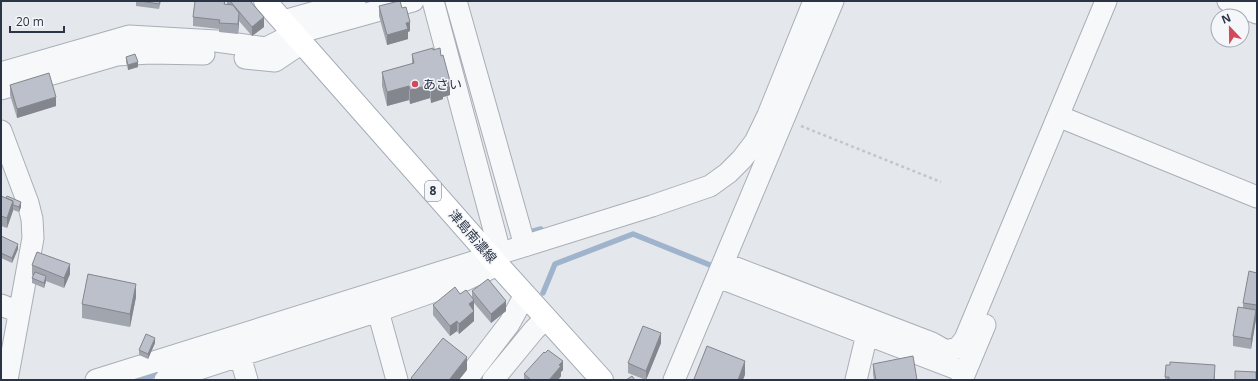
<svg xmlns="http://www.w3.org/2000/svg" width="1258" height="381" viewBox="0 0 1258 381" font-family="'Open Sans','Noto Sans JP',sans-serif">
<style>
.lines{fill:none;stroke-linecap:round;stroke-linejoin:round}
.stream{stroke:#9fb4cc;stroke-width:5.5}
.minor-casing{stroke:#a9aeb7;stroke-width:23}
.major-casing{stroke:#a3abb8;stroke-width:24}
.path{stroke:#c2c5cb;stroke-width:2.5;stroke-dasharray:3 3;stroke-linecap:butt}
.minor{stroke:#f7f8fa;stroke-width:21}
.major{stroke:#fff;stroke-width:22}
.wall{fill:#a1a5ae}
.shaded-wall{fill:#83868d}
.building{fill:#bbc0ca;stroke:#83868d}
.poi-dot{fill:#d1495b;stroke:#f4f6f9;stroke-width:1.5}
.labels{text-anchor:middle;stroke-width:3;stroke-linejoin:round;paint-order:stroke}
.shield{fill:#f4f6f9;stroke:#676e7b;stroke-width:1}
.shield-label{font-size:12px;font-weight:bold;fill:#2b3445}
.poi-label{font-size:13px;fill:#2b3445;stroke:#f4f6f9;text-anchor:start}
.street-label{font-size:13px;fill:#2b3445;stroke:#f4f6f9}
</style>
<rect width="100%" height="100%" fill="#e4e7ec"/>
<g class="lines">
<path class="stream" d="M530 232 541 229 543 233
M543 293 555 264 633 234 710 265
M140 380 162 373"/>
<defs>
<path id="minor" d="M433 1 497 241 491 256
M456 1 525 246
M1228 1 1257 13
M283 21 355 1
M245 58 275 61 302 43
M1 73 129 36 216 41 266 48 294 34 413 1
M1 89 117 55 150 53 204 54
M1058 116 1257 197
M1 131 28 203 32 219 33 238 7 380
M723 263 932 343 946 351 958 348 965 339 1106 1
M718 277 965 372
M1 305 19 312
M378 311 397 380
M240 356 247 380
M96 380 652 206 710 186 728 173 742 159 755 142 768 115 814 1
M165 380 378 311 463 281 498 265
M466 380 509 324 525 295
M493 380 534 330 546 318
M674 380 833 1
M856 380 867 334
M962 380 985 325"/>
<path id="major" d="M265 1 498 265 602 380"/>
</defs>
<use href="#minor" class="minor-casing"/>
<use href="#major" class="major-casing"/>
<path class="path" d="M801 126 941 182"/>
<use href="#minor" class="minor"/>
<use href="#major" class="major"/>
</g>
<path class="wall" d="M136 1H161L159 9 136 6Z
M225 1V4H227V1H250L264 27 252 36 239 21 238 34 219 32V29L193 26V17Z
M379 6 402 8 410 31 408 32V39L387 45 379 16Z
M412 54 450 95 443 97V99L431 103 430 98 410 104 409 100 387 106 382 86V72L412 64Z
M126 57 138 67 128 70 126 62Z
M10 85 56 106 17 118 10 95Z
M1 196 21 207 19 212 13 210 7 228 1 226Z
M1 236 18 249 12 263 1 258Z
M32 265 70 274 64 288 46 281 44 288 32 283V278L33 276 32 275Z
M1257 273V319L1256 318 1251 349 1233 346V336L1243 308V303Z
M472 291 506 311 491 323 474 303V321L459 334 457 331 450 336 433 315V305L460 294 472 298Z
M136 297 130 327 82 318V304Z
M155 343 148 359 139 355V350Z
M661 343 646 380 628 373V363Z
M873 364 917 380H874L873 374Z
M1166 365 1215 375V380H1165Z
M563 370 561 372V376L558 380H524V374Z"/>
<path class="shaded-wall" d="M239 13V23L238 34V24Z
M264 17V27L252 36V27Z
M410 22V31L408 32V39L387 45V35L406 23Z
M138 62V67L128 70V65Z
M450 81V95L443 97V99L431 103V89L443 83Z
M430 85V98L410 104V90Z
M409 86V100L387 106V92Z
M56 97V106L17 118V109Z
M13 201V211L7 228V218Z
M21 202V207L19 212V207Z
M18 244V249L12 263V258Z
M70 264V274L64 288V278Z
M46 276V281L44 288V283Z
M136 284V297L130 327V314Z
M474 300V310L469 314V304Z
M506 301V311L491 323V314Z
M1256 310V320L1251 349V339Z
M474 311V321L459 334V324Z
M457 321V331L450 336V326Z
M661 333V343L646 380V371Z
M155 338V343L148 359V354Z
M467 357V370L459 380H449Z
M563 361V370L561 372V376L558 380H549L559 365Z
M745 361V375L743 380H738Z"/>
<path class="building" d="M140 1H160L159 4Z
M195 1H225L224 4 233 5 239 13 238 24 219 23 220 20 193 17Z
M230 1H250L264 17 252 27Z
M399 1H400L402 8 406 7 410 22 406 23 408 29 387 35 379 6Z
M433 48V50L440 48 441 56 443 55 450 81 443 83V86L431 89 430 85 410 90 409 86 387 92 382 72 414 63 412 54Z
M135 54 138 62 128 65 126 57Z
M49 73 56 97 17 109 10 85Z
M1 196 13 201 7 218 1 216Z
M7 196 21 202 19 207 13 205V201L6 198Z
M1 236 18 244 12 258 1 253Z
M37 252 70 264 64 278 32 265Z
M1249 271 1257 273V305L1243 303Z
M35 272 46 276 44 283 32 278Z
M88 274 136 284 130 314 82 304Z
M488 279 506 301 491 314 472 291Z
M455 287 460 294 466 290 474 300 469 304 474 311 459 324 457 321 450 326 433 305Z
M1238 307 1256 310 1251 339 1233 336Z
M643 326 661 333 646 371 628 363Z
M146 334 155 338 148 354 139 350Z
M443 338 467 357 449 380H413L411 378Z
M707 346 745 361 738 380H697L694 379Z
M548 350 563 361 559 365 561 366 549 380H531L524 374 544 352 545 353Z
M913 356 917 380H876L873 364Z
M1170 362 1215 365 1214 380H1169V377H1165L1166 365H1170Z
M1235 371 1256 372V380H1235Z
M632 376 635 380H626Z"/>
<circle class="poi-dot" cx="415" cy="84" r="4"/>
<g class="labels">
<rect class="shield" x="425" y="181" width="16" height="20" rx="3"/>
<g class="shield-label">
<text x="433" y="195">8</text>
</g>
<g class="poi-label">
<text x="423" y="89">あさい</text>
</g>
<g class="street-label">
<text transform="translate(473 236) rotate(49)" y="5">津島南濃線</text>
</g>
</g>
<rect width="1258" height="381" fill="none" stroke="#2b3445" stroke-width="4"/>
<g transform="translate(1230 28) rotate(338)"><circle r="19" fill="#f4f6f9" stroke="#a4a8b1"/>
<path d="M0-3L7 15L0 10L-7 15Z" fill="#d1495b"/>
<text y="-6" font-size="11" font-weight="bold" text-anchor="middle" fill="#2b3445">N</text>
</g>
<path d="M10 26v6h54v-6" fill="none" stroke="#2b3445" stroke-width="2"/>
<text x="16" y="26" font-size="12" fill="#2b3445" stroke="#f4f6f9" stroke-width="3" paint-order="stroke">20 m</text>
</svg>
